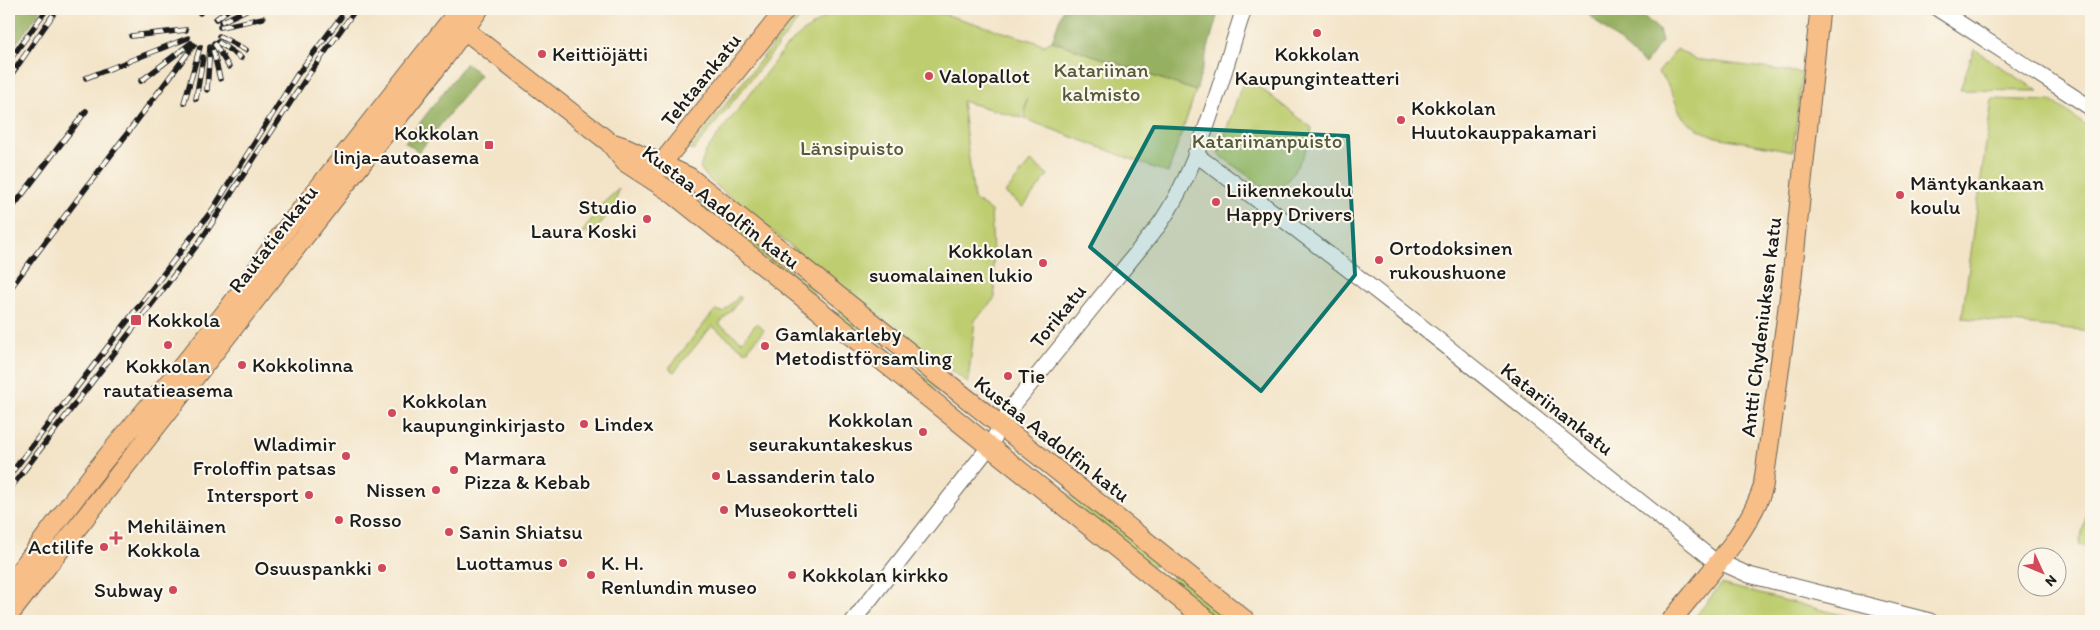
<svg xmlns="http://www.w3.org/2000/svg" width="2100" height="630" viewBox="0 0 2100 630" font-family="Itim,sans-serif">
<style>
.green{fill:#becd6f;stroke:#6d7446}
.forest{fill:#96b062;stroke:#59663f}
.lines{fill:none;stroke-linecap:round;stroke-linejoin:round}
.minor-casing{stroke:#676258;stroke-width:17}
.major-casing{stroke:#676258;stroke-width:21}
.minor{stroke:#fff;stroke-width:15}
.major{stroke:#f7be87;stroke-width:19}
.rail-casing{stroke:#1c1c1c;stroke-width:5.5}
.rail{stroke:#fbf7ec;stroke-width:4;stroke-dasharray:11;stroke-linecap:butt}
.marked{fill:#0f766e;fill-opacity:0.2;stroke:#0f766e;stroke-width:4;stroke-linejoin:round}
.poi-dot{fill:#d1495b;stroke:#fbf7ec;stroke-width:2}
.labels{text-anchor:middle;stroke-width:4.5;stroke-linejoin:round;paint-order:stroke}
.poi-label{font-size:21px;fill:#1c1c1c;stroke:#fbf7ec;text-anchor:start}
.park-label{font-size:21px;fill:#555a39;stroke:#fbf7ec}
.street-label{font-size:21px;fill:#1c1c1c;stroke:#fbf7ec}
</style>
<rect width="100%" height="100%" fill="#fbf7ec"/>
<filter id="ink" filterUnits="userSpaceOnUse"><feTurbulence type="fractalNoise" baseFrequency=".02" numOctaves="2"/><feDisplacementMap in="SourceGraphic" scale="10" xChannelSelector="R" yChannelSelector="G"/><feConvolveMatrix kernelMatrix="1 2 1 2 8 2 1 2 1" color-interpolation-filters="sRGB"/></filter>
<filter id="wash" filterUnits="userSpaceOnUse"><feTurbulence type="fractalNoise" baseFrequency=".0096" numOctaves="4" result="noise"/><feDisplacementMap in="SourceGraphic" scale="20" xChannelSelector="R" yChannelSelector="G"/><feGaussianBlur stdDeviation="1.12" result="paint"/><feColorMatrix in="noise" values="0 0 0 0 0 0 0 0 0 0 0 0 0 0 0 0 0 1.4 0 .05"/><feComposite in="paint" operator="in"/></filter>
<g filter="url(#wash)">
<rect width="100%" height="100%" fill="#f3e4c8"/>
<path class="green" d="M801 9 803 14 788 33 693 151 690 149Z
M833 9H935L937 12 1043 44V46L1052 41 1196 91 1168 173 1025 119 1027 98 1022 118 962 101 974 199 991 211 995 298 975 320 968 383 852 296 709 180 700 168 706 151 785 48C800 32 818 24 833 9Z
M1677 49 1694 59 1802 73 1793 151 1716 137C1705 133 1686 124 1681 114 1672 97 1673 88 1658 73Z
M1974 49 2038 91 1960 90Z
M1245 76 1312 128C1308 155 1292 174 1276 196L1218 154Z
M1992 99 2052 101 2091 129V331L1962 318Z
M1031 161 1048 175 1023 207 1005 193Z
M681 187 732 223 810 287 814 293 812 296 678 190Z
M619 189 615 204 596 230 581 234 603 203Z
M739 296 741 299 719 324 742 341 757 323 764 330 746 352 712 326 674 372 669 368 715 310 723 312Z
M841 310 954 400 952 402C914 372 874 345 837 315Z
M1023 461 1061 491 1090 506 1158 560 1151 568 1021 462Z
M2091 496V548L2079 545Z
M1176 573 1237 621H1219L1169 582Z
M1721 584 1865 621H1692Z"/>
<path class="forest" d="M21 9H42L9 53V23Z
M1063 9H1219L1196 91 1052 41Z
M1582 9H1636L1659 30 1662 41 1645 64Z
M466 63 480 75 419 152 405 142Z"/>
</g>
<g filter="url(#ink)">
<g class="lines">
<defs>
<path id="minor" d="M1938 9 2091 108
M1195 154C1371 282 1540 422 1711 558L1749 575 1930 621
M853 621 989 447 1011 408 1159 225C1202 163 1220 80 1244 9"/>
<path id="major" d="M452 20 609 142 625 162 671 192 1208 621
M609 142 627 148 689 177 1246 621
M654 173 786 9
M9 585C42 543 72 500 106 458 164 387 225 320 275 243L460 9
M9 615 444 58 479 9
M1671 621C1700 584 1750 531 1763 487L1791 286 1820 9"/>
</defs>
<use href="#minor" class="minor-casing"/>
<use href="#major" class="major-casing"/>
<use href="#minor" class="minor"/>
<use href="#major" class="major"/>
<defs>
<path id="rail" d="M200 13V9
M216 19 229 9
M221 22 248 9
M220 27 263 18
M131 36 186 30
M219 36 246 50
M218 42 241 58
M214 43 229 67
M213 50 220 79
M9 61 47 9
M9 78 57 9
M86 78 188 38
M141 81 191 43
M207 90 210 46
M196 99 203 57
M184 103 200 47
M9 212 86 111
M9 290 194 45
M9 476 213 209 297 75 341 17
M9 490 201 240 305 80 356 9"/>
</defs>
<use href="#rail" class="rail-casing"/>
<use href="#rail" class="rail"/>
</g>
</g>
<path class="marked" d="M1154 127 1348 136 1355 275 1261 391 1090 247Z"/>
<g class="poi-dot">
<circle cx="1317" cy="33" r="5"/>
<circle cx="542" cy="54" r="5"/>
<circle cx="929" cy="76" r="5"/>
<circle cx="1401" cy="120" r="5"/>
<rect x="484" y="140" width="10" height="10" rx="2.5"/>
<circle cx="1900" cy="195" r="5"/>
<circle cx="1216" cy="202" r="5"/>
<circle cx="647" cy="219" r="5"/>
<circle cx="1379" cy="260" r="5"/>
<circle cx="1043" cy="263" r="5"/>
<rect x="130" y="314" width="12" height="12" rx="2.5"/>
<circle cx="168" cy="345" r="5"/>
<circle cx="765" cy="346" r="5"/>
<circle cx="242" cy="365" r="5"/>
<circle cx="1008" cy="376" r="5"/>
<circle cx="392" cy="413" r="5"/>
<circle cx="584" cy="424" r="5"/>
<circle cx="923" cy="432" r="5"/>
<circle cx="346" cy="456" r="5"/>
<circle cx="454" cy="470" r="5"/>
<circle cx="716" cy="476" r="5"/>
<circle cx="436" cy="490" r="5"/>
<circle cx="309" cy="495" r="5"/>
<circle cx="724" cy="510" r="5"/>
<circle cx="339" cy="520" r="5"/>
<circle cx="449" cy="532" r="5"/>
<path d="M113.5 530.5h5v5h5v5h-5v5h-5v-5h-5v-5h5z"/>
<circle cx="104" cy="547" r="5"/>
<circle cx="563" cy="563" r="5"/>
<circle cx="382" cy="568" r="5"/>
<circle cx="591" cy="575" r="5"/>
<circle cx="792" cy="575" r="5"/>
<circle cx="173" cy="590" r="5"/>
</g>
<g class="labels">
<g class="poi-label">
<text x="552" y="61">Keittiöjätti</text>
<text x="1317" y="61" text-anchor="middle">Kokkolan<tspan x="1317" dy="24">Kaupunginteatteri</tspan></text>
<text x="939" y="83">Valopallot</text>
<text x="1411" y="115">Kokkolan<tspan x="1411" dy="24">Huutokauppakamari</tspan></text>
<text x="479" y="140" text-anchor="end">Kokkolan<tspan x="479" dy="24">linja-autoasema</tspan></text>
<text x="1910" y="190">Mäntykankaan<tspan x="1910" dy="24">koulu</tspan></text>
<text x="1226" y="197">Liikennekoulu<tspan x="1226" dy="24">Happy Drivers</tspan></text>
<text x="637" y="214" text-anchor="end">Studio<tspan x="637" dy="24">Laura Koski</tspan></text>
<text x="1389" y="255">Ortodoksinen<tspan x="1389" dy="24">rukoushuone</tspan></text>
<text x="1033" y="258" text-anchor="end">Kokkolan<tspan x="1033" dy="24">suomalainen lukio</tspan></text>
<text x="147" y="327">Kokkola</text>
<text x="775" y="341">Gamlakarleby<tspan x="775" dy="24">Metodistförsamling</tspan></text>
<text x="252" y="372">Kokkolinna</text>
<text x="168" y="373" text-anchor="middle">Kokkolan<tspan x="168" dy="24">rautatieasema</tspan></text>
<text x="1018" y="383">Tie</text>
<text x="402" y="408">Kokkolan<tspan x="402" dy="24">kaupunginkirjasto</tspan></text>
<text x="913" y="427" text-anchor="end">Kokkolan<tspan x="913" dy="24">seurakuntakeskus</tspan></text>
<text x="594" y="431">Lindex</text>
<text x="336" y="451" text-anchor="end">Wladimir<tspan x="336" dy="24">Froloffin patsas</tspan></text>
<text x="464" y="465">Marmara<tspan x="464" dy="24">Pizza &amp; Kebab</tspan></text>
<text x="726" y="483">Lassanderin talo</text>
<text x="426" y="497" text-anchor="end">Nissen</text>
<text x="299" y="502" text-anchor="end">Intersport</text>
<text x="734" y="517">Museokortteli</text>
<text x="349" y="527">Rosso</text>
<text x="127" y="533">Mehiläinen<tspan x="127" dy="24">Kokkola</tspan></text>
<text x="459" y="539">Sanin Shiatsu</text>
<text x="94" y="554" text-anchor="end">Actilife</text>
<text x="553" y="570" text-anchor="end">Luottamus</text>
<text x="601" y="570">K. H.<tspan x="601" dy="24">Renlundin museo</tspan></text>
<text x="372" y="575" text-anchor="end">Osuuspankki</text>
<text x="802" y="582">Kokkolan kirkko</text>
<text x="163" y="597" text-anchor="end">Subway</text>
</g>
<g class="park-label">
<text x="1101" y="77">Katariinan<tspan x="1101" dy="24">kalmisto</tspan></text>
<text x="1267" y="148">Katariinanpuisto</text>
<text x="852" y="155">Länsipuisto</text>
</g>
<g class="street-label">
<text transform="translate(701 80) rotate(-51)" y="7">Tehtaankatu</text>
<text transform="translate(721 207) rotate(37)" y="7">Kustaa Aadolfin katu</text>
<text transform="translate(273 239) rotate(-52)" y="7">Rautatienkatu</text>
<text transform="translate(1058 316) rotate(-51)" y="7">Torikatu</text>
<text transform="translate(1761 327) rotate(-83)" y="7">Antti Chydeniuksen katu</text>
<text transform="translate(1557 409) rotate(38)" y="7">Katariinankatu</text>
<text transform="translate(1052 439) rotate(38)" y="7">Kustaa Aadolfin katu</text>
</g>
</g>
<rect width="2100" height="630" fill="none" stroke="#fbf7ec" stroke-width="30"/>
<g transform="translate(2042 572) rotate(134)"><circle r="24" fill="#fbf7ec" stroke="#a29f99"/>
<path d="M0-4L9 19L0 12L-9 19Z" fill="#d1495b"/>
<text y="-8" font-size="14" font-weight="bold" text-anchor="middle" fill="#1c1c1c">N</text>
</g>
</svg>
